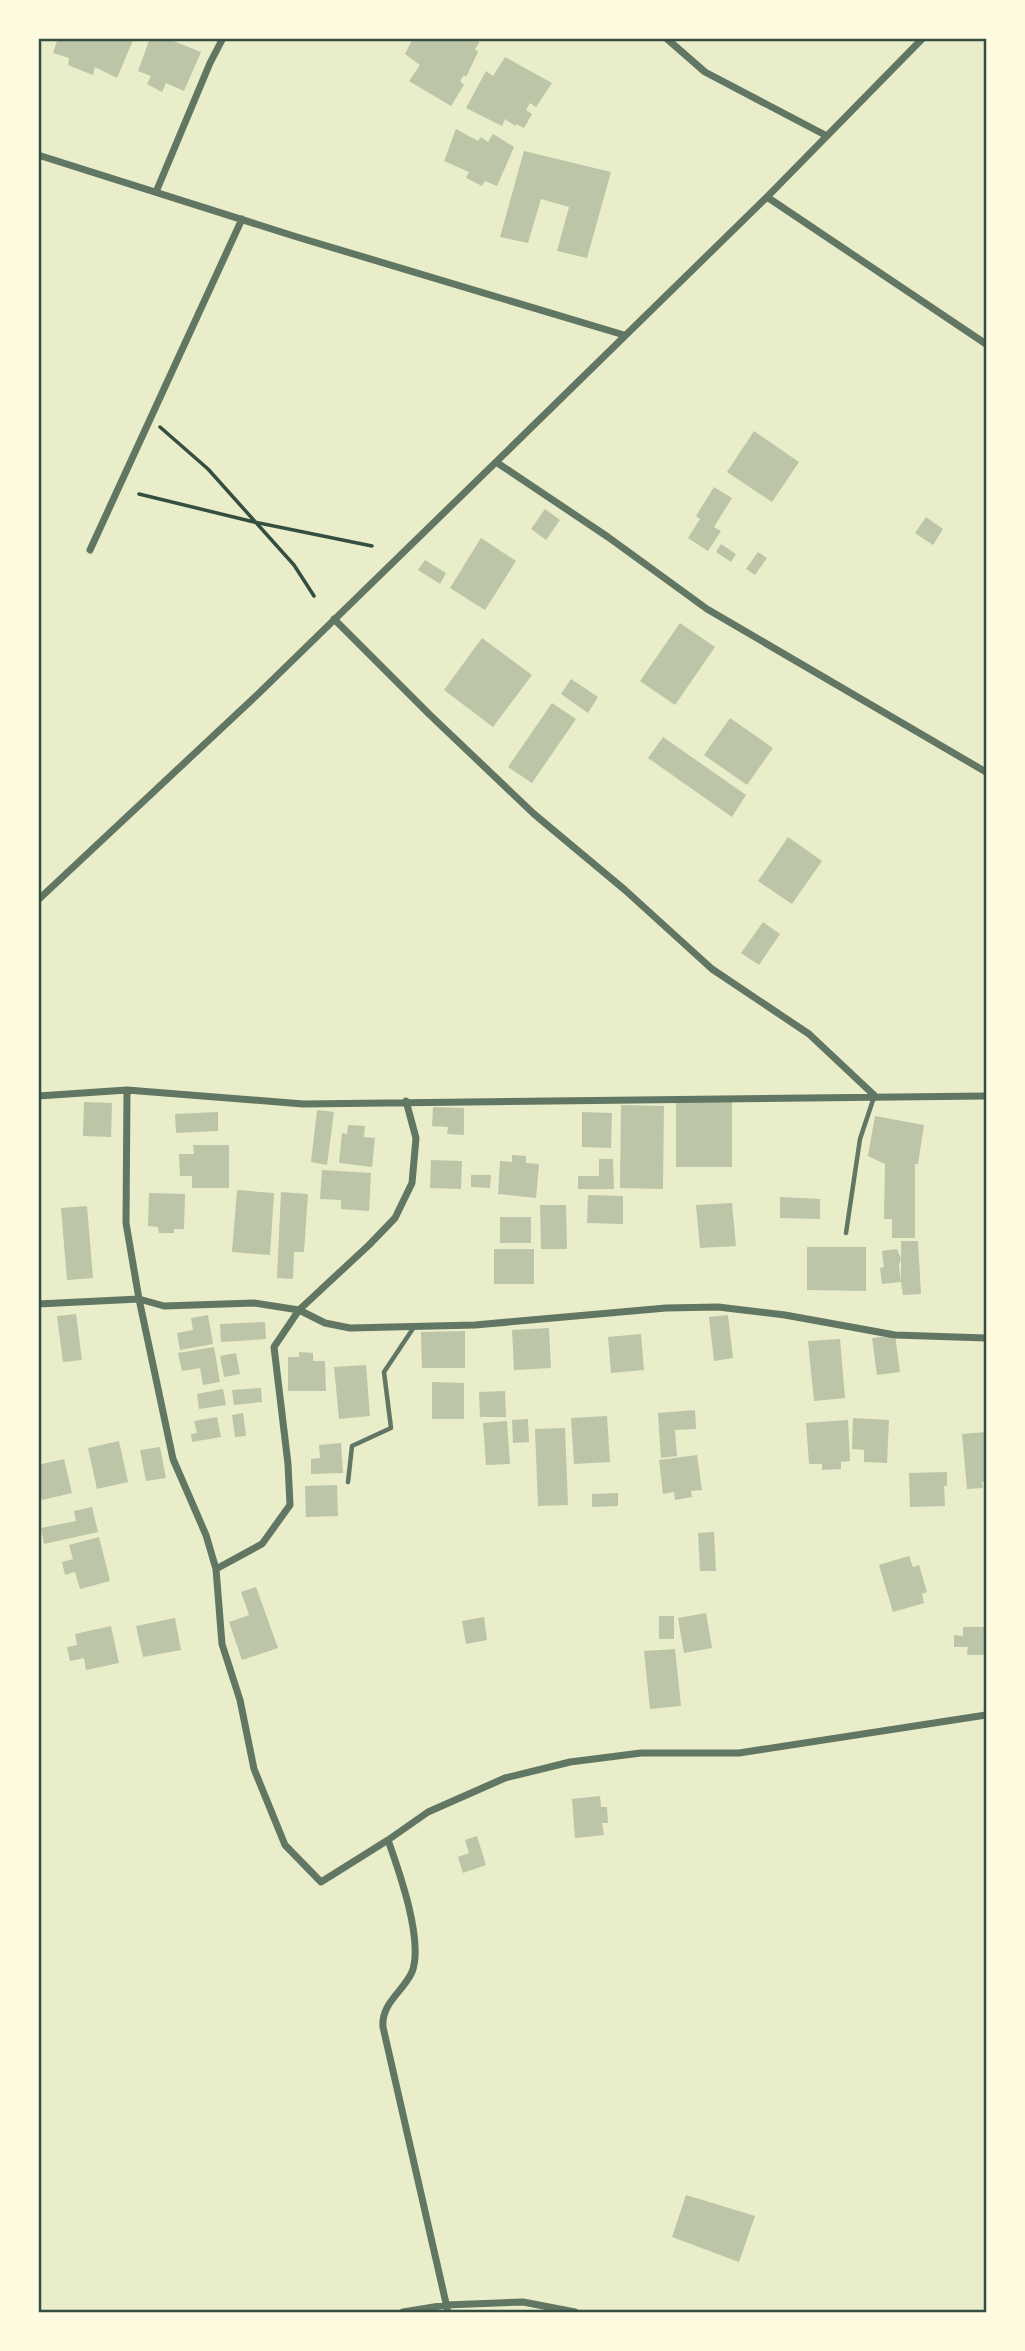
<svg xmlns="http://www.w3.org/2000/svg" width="1025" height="2351" viewBox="0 0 1025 2351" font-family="Signika,sans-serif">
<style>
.building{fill:#bcc5a7}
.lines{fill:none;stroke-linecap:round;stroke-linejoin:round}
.path{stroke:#344e41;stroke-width:3.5}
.service{stroke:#617663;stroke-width:4.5}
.minor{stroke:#617663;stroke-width:7}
.neatline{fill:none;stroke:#344e41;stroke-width:2.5}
</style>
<rect width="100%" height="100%" fill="#e9edc9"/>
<path class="building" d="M58 38H134L117 78 95 67 93 75 68 65 69 58 53 53Z
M150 38H166L201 52 184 91 166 83 162 92 147 84 151 76 138 71Z
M413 38H477L479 43 475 49 478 52 466 77 464 75 460 81 464 85 451 106 409 81 420 65 405 54Z
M505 57 552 83 536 107 530 103 526 110 532 114 524 128 516 124 515 126 505 119 502 126 466 108 486 71 493 76Z
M456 129 478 141 481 137 488 142 493 134 514 147 497 186 485 181 482 186 466 178 469 172 444 161Z
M524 151 611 172 587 258 557 251 569 207 541 199 528 243 500 237Z
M754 431 799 462 772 502 727 472Z
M714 487 732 498 714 527 721 531 708 551 688 538 700 519 696 516Z
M545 509 560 520 546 540 531 529Z
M926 517 943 529 933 545 915 533Z
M481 538 516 561 485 610 450 588Z
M721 544 736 554 731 562 716 552Z
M758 552 767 558 755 575 746 569Z
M425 560 446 573 440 584 418 570Z
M680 623 715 647 675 705 640 681Z
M482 638 532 675 493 727 444 690Z
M571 679 598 697 588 713 561 694Z
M552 703 576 719 532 783 508 767Z
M730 718 773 748 747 785 704 755Z
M663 737 746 795 732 817 648 758Z
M788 837 822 861 792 904 758 881Z
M763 922 780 934 759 965 741 953Z
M732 1099V1167H676V1102Z
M84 1102 112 1103 111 1137 83 1136Z
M621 1105 664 1106 663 1189 620 1188Z
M433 1107 464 1108V1135L447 1134 448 1127 432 1126Z
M317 1110 334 1112 327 1165 311 1162Z
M218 1112V1131L176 1133 175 1114Z
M582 1112 612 1113 611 1148 582 1147Z
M875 1116 924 1125 918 1164H915V1238H892V1219H884L885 1164 868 1156Z
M348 1125 365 1126 364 1137 375 1138 372 1167 339 1163 342 1133 347 1134Z
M193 1145H229V1188H192V1176H180L179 1154H194Z
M512 1155 526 1156V1163L539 1164 536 1198 498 1194 500 1161 512 1162Z
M599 1159H613L614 1189H578V1176H599Z
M431 1160 462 1161 461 1189 430 1188Z
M322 1170 371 1173 369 1211 341 1209V1200L320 1199Z
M471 1175H491L490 1188 471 1187Z
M237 1190 274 1193 270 1255 232 1252Z
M281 1192 308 1194 304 1252H294L293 1279 277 1278Z
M149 1193 185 1194 184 1229H174V1233H159L158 1227 148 1226Z
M588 1195 623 1196V1224L587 1223Z
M780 1197 820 1199V1219L780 1218Z
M732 1203 736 1246 700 1248 696 1205Z
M540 1205H566L567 1249H541Z
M87 1206 93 1278 67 1280 61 1208Z
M500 1217H531V1243H500Z
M901 1241H918L921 1294 903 1295 901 1282Z
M807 1247H866V1291L807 1290Z
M494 1249H534V1284H494Z
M897 1249 901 1258 899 1266 901 1282 882 1284 880 1268 884 1267 882 1251Z
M76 1314 82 1360 63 1362 57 1316Z
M208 1315 213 1344 180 1350 177 1333 193 1330 191 1318Z
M728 1315 733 1358 714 1361 709 1317Z
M265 1322 266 1339 221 1342 220 1324Z
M549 1328 551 1368 514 1370 512 1330Z
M465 1331V1368H422L421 1332Z
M641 1334 644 1370 611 1373 608 1337Z
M895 1335 900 1372 877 1375 872 1338Z
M840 1339 845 1398 814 1401 808 1341Z
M214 1347 220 1382 203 1385 200 1368 182 1371 178 1353Z
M299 1352 313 1353V1361H325L326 1391H288V1357H299Z
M236 1353 240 1374 224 1377 220 1356Z
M366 1365 370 1416 339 1419 334 1367Z
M432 1382 464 1383V1419H432Z
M261 1388 262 1402 234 1405 232 1390Z
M223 1389 226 1405 199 1409 197 1394Z
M505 1391 506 1417H480L479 1392Z
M695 1410 696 1429 675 1430 677 1456 661 1458 658 1413Z
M243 1413 246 1436 235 1437 232 1415Z
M607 1416 610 1462 574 1464 571 1418Z
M217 1417 221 1437 192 1442 191 1434 197 1433 194 1421Z
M853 1418 889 1420 887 1463 864 1462V1450L852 1449Z
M528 1419 529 1442 513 1443 512 1420Z
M848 1420 850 1461 841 1462V1469L822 1470V1464H809L806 1423Z
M507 1421 510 1464 486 1465 483 1423Z
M565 1428 568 1505 538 1506 535 1429Z
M986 1432V1482H982L983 1488 967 1489 962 1434Z
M119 1441 128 1482 97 1489 88 1448Z
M341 1443 343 1473 311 1474V1459L320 1458 319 1445Z
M160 1447 166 1478 146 1481 140 1450Z
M697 1455 702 1490 691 1491 692 1497 675 1500 674 1492 663 1494 659 1460Z
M64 1459 72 1493 42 1500 38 1486V1465Z
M947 1472V1486H944L945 1506 910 1507 909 1473Z
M337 1485 338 1516 306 1517 305 1486Z
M618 1493V1506L592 1507V1494Z
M92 1507 98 1532 44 1544 41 1528 76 1521 74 1511Z
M714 1532 716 1571H700L698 1533Z
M99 1537 110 1581 80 1589 75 1572 65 1575 62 1562 73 1559 69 1545Z
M909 1556 913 1567 919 1565 927 1592 922 1594 924 1603 893 1612 879 1565Z
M256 1587 278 1648 242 1660 229 1622 249 1615 241 1592Z
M706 1613 712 1648 684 1653 678 1618Z
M659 1616H674V1639H659Z
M484 1617 487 1640 466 1644 462 1621Z
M175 1618 181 1650 143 1657 136 1626Z
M111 1626 119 1663 86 1670 84 1658 70 1661 67 1647 77 1645 75 1634Z
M963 1627H986V1655H967L968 1647H954V1635L963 1636Z
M675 1649 681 1706 650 1709 644 1651Z
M600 1796 601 1807H607L608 1823H602L604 1835 575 1838 572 1799Z
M477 1836 486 1865 463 1873 458 1857 469 1853 465 1840Z
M686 2195 755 2216 739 2262 672 2237Z"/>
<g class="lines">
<path class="path" d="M160 427 208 469 294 565 314 596
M139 494 254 522 372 546"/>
<path class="service" d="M846 1233 860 1139 874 1097
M348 1482 352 1446 391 1428 384 1372 414 1327"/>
<path class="minor" d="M666 38 705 72 827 136
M38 155 297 237 624 335
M156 192 210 63 223 38
M767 197 986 344
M496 462 608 537 707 609 986 772
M90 550 242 219
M334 619 429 714 534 814 625 890 712 969 809 1034 875 1096
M38 900 257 695 496 462 767 197 923 38
M127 1090 126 1223 139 1299 173 1459 206 1535 216 1569
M38 1096 127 1090 303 1104 986 1096
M406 1101 416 1138 412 1183 395 1218 369 1245 299 1310 274 1347 288 1464 290 1505 262 1544 216 1569 222 1644 240 1700 254 1769 285 1845 321 1882 388 1840C399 1871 424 1941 412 1972 403 1992 381 2003 383 2027L448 2312
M38 1304 139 1299 164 1306 254 1303 299 1310 325 1323 350 1328 475 1325 666 1308 718 1307 785 1315 895 1335 986 1338
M388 1840 428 1812 505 1778 570 1762 641 1753H739L986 1715
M403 2312 446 2305 523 2302 575 2312"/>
</g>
<rect width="1025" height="2351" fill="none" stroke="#fefae0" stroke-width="80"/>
<rect x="40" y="40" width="945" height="2271" class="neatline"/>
</svg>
